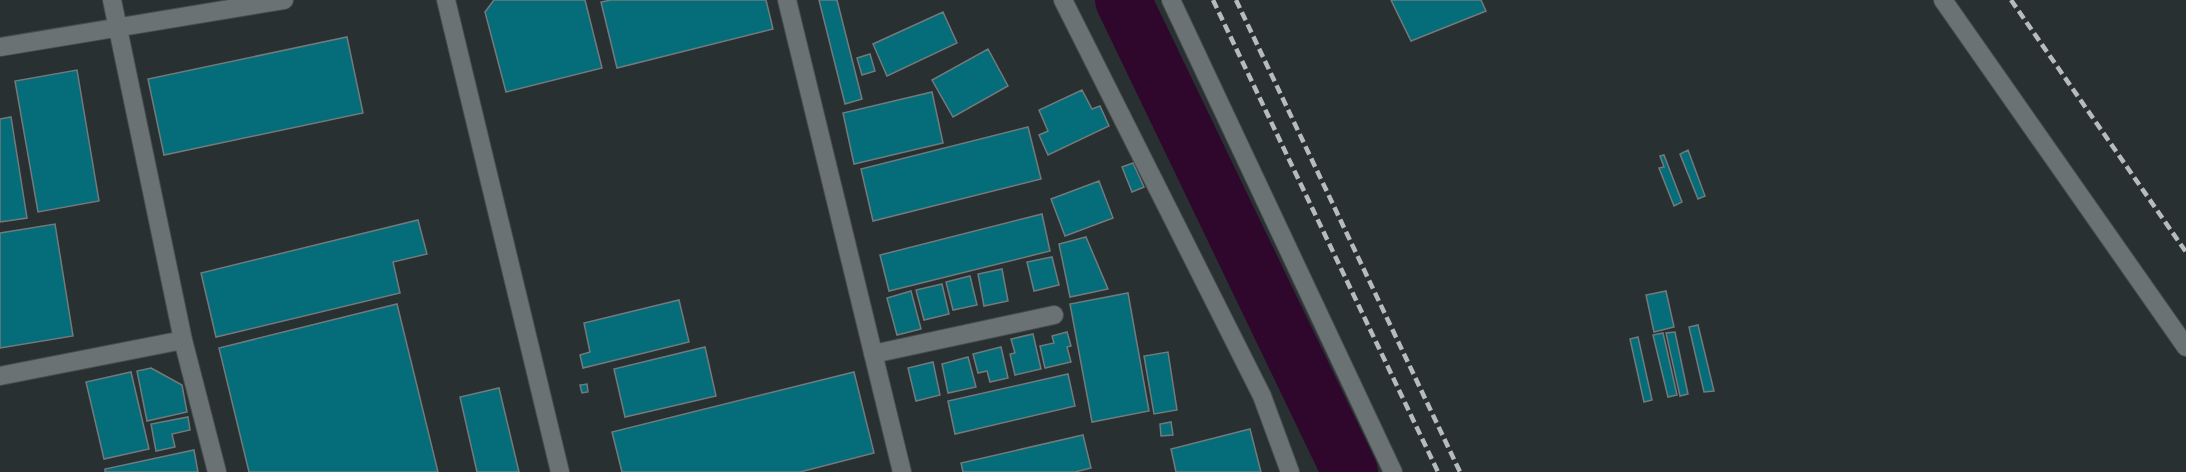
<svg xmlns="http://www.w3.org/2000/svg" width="2186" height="472" viewBox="0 0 2186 472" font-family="'Roboto Condensed',sans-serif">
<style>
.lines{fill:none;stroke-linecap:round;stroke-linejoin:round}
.river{stroke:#30072c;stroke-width:56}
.building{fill:#056c79;stroke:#727a7c;stroke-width:1.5}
.minor-casing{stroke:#474d4e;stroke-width:20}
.minor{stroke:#6a7274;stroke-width:18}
.rail{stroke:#b6bbbc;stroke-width:4.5;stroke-dasharray:9 4.5;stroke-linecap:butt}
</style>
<rect width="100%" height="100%" fill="#293031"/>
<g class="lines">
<path class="river" d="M1123 0 1350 472"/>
</g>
<path class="building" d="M494 0H585L602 68 506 92 485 12Z
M611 0H766L773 29 617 68 601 2Z
M819 0H837L862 99 845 104Z
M1391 0H1481L1486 11 1411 41Z
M943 12 957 43 887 76 873 44Z
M347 37 363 113 164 155 148 79Z
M988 49 1008 86 953 117 932 80Z
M870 54 875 71 862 75 857 58Z
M77 70 99 201 38 212 15 81Z
M1082 90 1092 109 1100 106 1109 126 1048 155 1039 135 1048 131 1039 110Z
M932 92 943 143 854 164 843 113Z
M11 117 27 218 0 222V119Z
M1028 127 1041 179 873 221 861 169Z
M1688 150 1705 196 1698 199 1680 154Z
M1664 155 1682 202 1674 206 1659 168 1664 167 1660 156Z
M1133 163 1144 187 1132 192 1122 167Z
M1099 181 1113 218 1065 236 1051 199Z
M1042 214 1050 251 889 291 880 255Z
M418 220 427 254 393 262 400 293 216 337 201 273Z
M55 224 73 336 0 348V233Z
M1086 237 1108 289 1070 297 1059 244Z
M1052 257 1059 285 1034 291 1027 262Z
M1002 269 1008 301 984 306 978 274Z
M970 276 977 305 953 310 946 282Z
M942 284 949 314 924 320 916 290Z
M911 291 921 329 897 335 887 298Z
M1666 291 1674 327 1654 332 1646 295Z
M1128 293 1149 411 1092 422 1070 304Z
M679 300 689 342 583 368 580 355 590 352 584 323Z
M397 304 438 472H249L219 348Z
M1698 325 1714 391 1704 392 1689 327Z
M1067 332 1071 346 1067 347 1071 362 1045 368 1040 346 1054 343 1052 336Z
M1675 332 1688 394 1680 396 1666 333Z
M1663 333 1677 395 1668 397 1653 335Z
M1033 334 1041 369 1015 375 1010 354 1015 353 1011 339Z
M1638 337 1652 400 1644 402 1630 339Z
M705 347 716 396 625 417 614 369Z
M1001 347 1008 378 990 382 987 371 978 373 973 354Z
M1168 352 1177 410 1154 414 1144 356Z
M968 357 976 387 948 393 942 364Z
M933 362 940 395 916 401 908 368Z
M151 368 182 385 187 412 147 421 137 371Z
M131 372 149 449 104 459 86 382Z
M854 372 874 453 800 472H622L612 432Z
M1068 374 1075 406 955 434 948 401Z
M587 384 588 392 582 393 580 385Z
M499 388 519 472H477L460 397Z
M188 417 190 430 172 434 175 447 156 451 151 424Z
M1171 422 1173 435 1161 436 1160 424Z
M1250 429 1261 472H1176L1171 449Z
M1083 435 1091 468 1075 472H963L961 463Z
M194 450 198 472H105V469Z"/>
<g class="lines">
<defs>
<path id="minor" d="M112 0 183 340 217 472
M446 0 560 472
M787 0 902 472
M1063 0 1262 396 1290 472
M1171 0 1393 472
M1943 0 2186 347
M0 47 284 0
M873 354 1054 315
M0 376 183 340"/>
</defs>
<use href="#minor" class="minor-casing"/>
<use href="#minor" class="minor"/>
<path class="rail" d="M1213 0 1438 472
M1236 0 1460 472
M2011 0 2186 252"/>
</g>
</svg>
